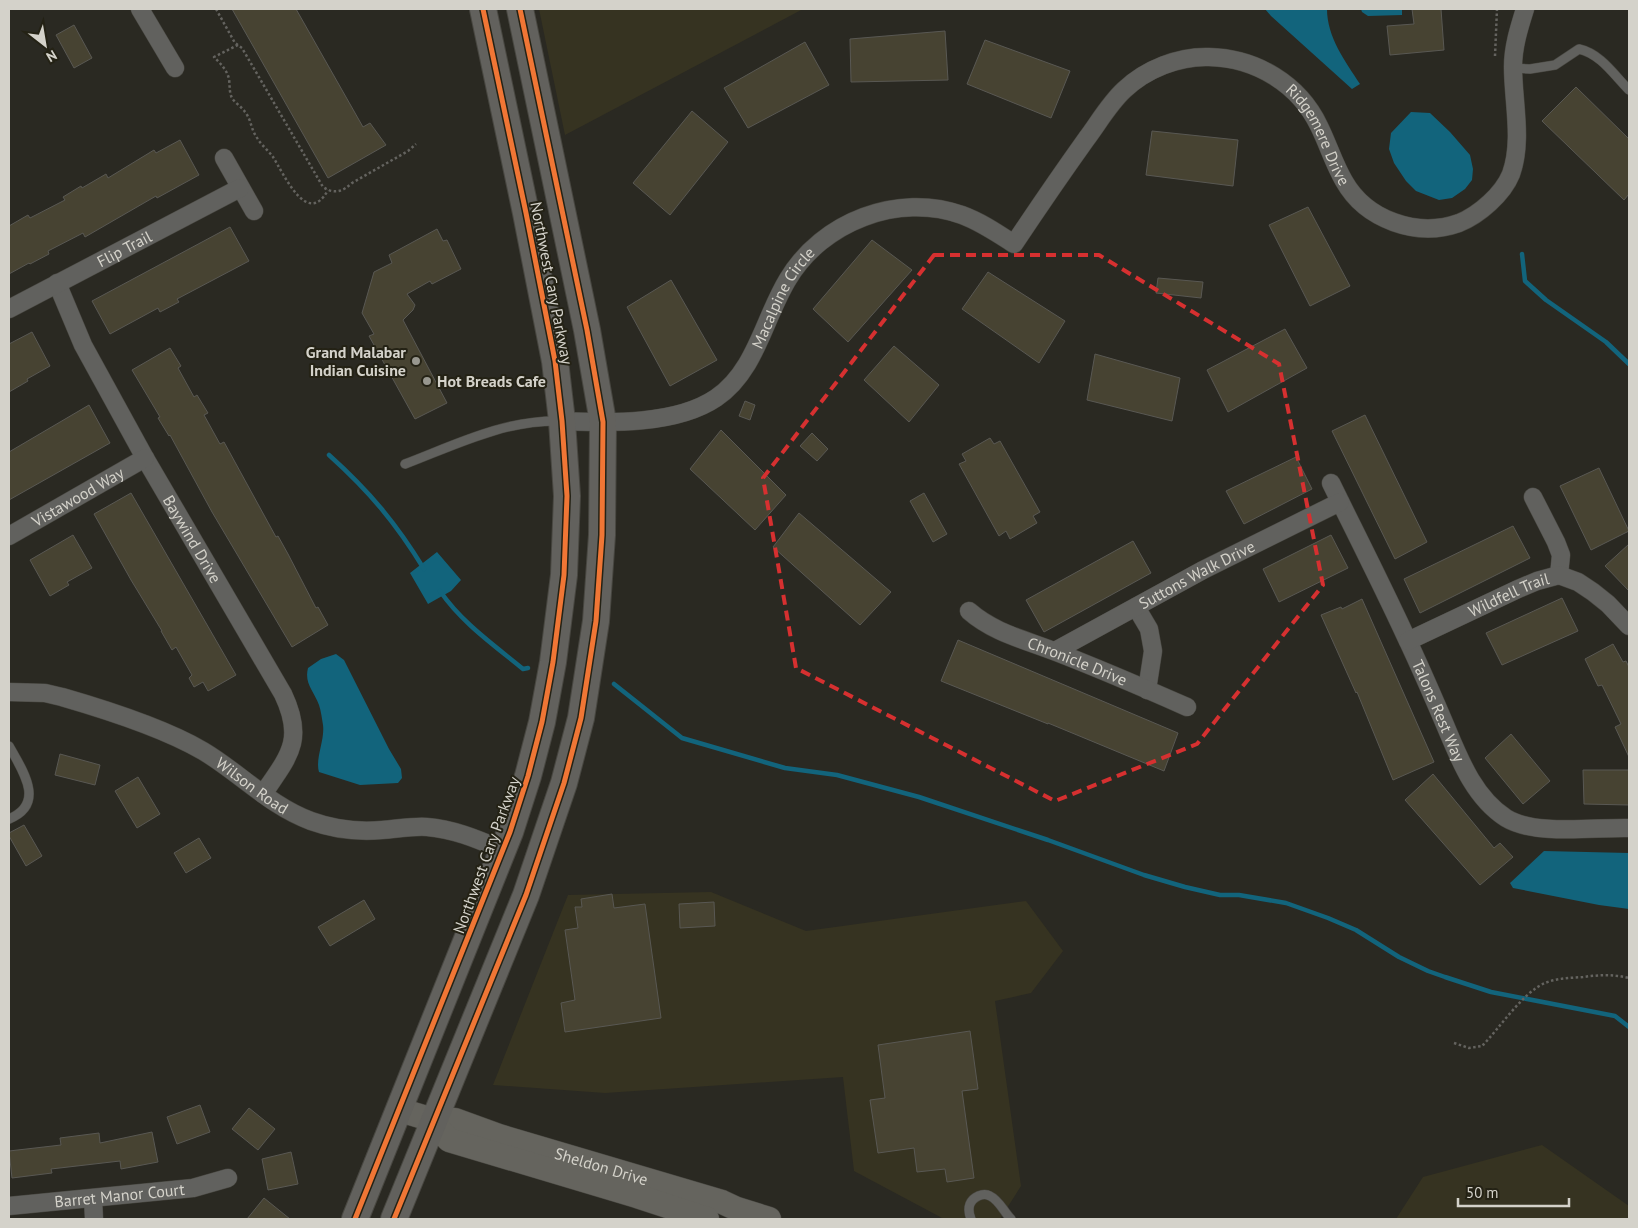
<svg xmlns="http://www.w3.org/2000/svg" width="1638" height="1228" viewBox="0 0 1638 1228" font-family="'PT Sans',sans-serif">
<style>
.built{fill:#363321}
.water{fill:#12647c}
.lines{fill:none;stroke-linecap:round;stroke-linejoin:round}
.stream{stroke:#12647c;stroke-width:4.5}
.building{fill:#474332;stroke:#595853}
.lane-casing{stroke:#484741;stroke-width:10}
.street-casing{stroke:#484741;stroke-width:19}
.secondary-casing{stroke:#484741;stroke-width:25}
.primary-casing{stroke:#484741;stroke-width:28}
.path{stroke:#64635f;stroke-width:2.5;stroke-dasharray:2.5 2.5;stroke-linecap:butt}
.lane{stroke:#61615e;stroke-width:9}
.street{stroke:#61615e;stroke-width:18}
.secondary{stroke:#65645e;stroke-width:24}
.primary{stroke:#62615d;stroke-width:26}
.cycleway-casing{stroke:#242215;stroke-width:8}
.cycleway{stroke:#f07635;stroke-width:5}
.marked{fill:none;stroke:#d63030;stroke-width:4;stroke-dasharray:10 6;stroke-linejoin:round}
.poi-dot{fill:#98978f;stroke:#242215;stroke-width:2}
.labels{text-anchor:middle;stroke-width:4;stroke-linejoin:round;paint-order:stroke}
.street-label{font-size:16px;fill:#d4d2ca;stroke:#242215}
.poi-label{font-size:16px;font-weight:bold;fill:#d4d2ca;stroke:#242215;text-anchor:end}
</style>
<rect width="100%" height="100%" fill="#2a2922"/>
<path class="built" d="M539 9H803L565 135Z
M711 892 806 931 1026 901 1063 951 1031 993 995 1001 1021 1186 1000 1219H944L854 1171 843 1077 605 1093 493 1085 568 895Z
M1542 1145 1629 1206V1219H1396L1423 1177Z"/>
<path class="water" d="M1265 9H1327C1327 37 1345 61 1360 84L1352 89 1271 16Z
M1361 9H1402V15L1368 16 1362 12Z
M1411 112 1430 113 1450 132 1470 155 1473 169 1472 180 1465 189 1452 198 1439 200 1416 191 1406 181 1394 163 1389 149 1391 133Z
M437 552 461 580 451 591 428 604 410 573Z
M336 654 344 660 389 749 401 769 402 778 398 783 360 785 319 772C315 759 325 740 323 725 322 719 321 711 319 705 314 691 304 684 308 668L321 659Z
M1544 851 1629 853V909L1599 905 1513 888 1510 883Z"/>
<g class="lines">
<path class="stream" d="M1522 254 1525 281 1546 300 1606 342 1629 364
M329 455C369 491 396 523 424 569
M440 591C462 623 494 645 523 669L528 668
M614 684 682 738 785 768 837 775 919 797 1048 840 1144 875 1185 887 1220 895H1239L1286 903 1328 918 1356 930 1399 957 1428 971 1445 977 1491 992 1615 1016 1629 1027"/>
</g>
<path class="building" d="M232 9H296L363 127 370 123 386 145 328 178Z
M1412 9H1441L1444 50 1390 55 1387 26 1414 24Z
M74 25 92 58 74 68 56 35Z
M945 31 948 80 851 82 850 39Z
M985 40 1070 71 1051 118 967 84Z
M805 42 829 85 748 128 724 88Z
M1576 87 1629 139V194L1624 200 1542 121Z
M692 111 728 142 670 215 633 183Z
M1152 131 1238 140 1233 186 1146 175Z
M180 140 199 175 157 198 156 196 85 237 83 233 48 251 49 254 30 264 29 263 9 274V226L28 215 30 218 65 200 63 197 81 186 82 188 106 174 108 178 154 150 156 153Z
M1308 207 1350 286 1310 306 1269 225Z
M230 227 249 261 177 299 179 302 160 312 158 308 110 334 92 301Z
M437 229 443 241 447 240 461 269 432 284 430 281 407 294 415 305 413 310 403 320 447 403 415 419 369 336 374 334 362 313 374 272 392 263 389 255Z
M872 240 912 270 848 342 813 309Z
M988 272 1065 321 1039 363 962 309Z
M1158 278 1203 282 1201 298 1156 293Z
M671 280 717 360 670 386 627 307Z
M1285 329 1307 368 1228 412 1207 370Z
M32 332 50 366 27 379 28 381 9 392V344Z
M894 346 939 385 909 422 864 380Z
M170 348 181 366 178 368 194 397 197 395 208 413 204 415 220 444 224 442 276 537 278 536 288 554 316 608 318 607 328 625 292 647 212 512 170 435 169 436 158 418 160 417 132 370Z
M1095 354 1180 378 1172 421 1087 400Z
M745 401 755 405 750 420 739 416Z
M89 405 110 443 9 500V452Z
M1365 415 1427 542 1395 559 1332 431Z
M721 430 786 495 755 530 690 469Z
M812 433 828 449 817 461 800 446Z
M990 438 994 444 1000 441 1040 512 1033 516 1037 523 1010 539 1006 531 999 536 959 464 966 461 962 454Z
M1296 457 1312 489 1244 524 1226 491Z
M1599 468 1629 531 1591 550 1560 486Z
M131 493 236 675 208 691 203 682 194 687 189 678 192 675 176 647 172 650 161 631H162L131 580 94 514Z
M924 493 947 534 933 542 910 501Z
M799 513 891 592 860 625 773 547Z
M1513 526 1530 558 1420 613 1404 579Z
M73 535 92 568 67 582 69 585 50 596 30 560Z
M1331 535 1348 568 1279 602 1263 569Z
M1133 541 1151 573 1044 632 1026 600Z
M1629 544V591L1605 566Z
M1562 598 1578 631 1502 665 1486 633Z
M1362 599 1434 762 1393 780 1357 692 1356 693 1321 615 1341 607 1342 609Z
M958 640 1178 733 1164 771 1048 723V724L941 681Z
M1613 644 1623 662 1626 661 1629 667V757L1615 727 1621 724 1602 685 1598 686 1585 659Z
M1511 734 1550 781 1523 804 1485 758Z
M60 754 100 765 95 785 55 775Z
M1583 770H1629V805L1584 804Z
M1433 774 1494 848 1500 843 1513 857 1480 885 1405 800Z
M138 777 160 814 137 828 115 791Z
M24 825 42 856 26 866 9 836V833Z
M199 838 211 858 186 873 174 853Z
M612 894 614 908 645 904 661 1018 565 1032 561 1003 575 1000 565 930 578 928 575 907H582L581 899Z
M364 900 375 919 330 946 318 927Z
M714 902 715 926 680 928 679 904Z
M970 1031 978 1089 962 1091 974 1178 947 1182 945 1169 917 1172 914 1148 878 1153 870 1100 885 1098 878 1045Z
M200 1105 210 1132 177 1144 167 1117Z
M249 1108 275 1129 258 1150 232 1129Z
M152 1132 158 1162 121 1169 120 1161 51 1169 52 1173 12 1178 9 1151 61 1145 60 1138 99 1133 100 1143Z
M291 1152 298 1184 268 1190 262 1159Z
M264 1198 290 1219H247Z"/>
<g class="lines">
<defs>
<path id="lane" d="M1513 68 1530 69 1555 65 1579 49C1601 54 1614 75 1629 90
M405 464C455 445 504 420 559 421
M9 746C23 771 46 804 9 819
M971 1219C969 1214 968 1209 970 1204 973 1197 983 1192 990 1196 999 1200 1004 1212 1011 1219"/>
<g id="street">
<path d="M140 9 175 68"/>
<path d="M224 158 254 211"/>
<path id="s1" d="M57 283 83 345 145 458 283 694C305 740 289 756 263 794"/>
<path id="s2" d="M9 309 240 188"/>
<path id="s3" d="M562 421C610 423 676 425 716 398 756 371 764 318 788 279 822 222 898 192 962 215 981 222 997 233 1014 244 1038 208 1062 173 1087 138 1099 122 1109 104 1124 90 1146 69 1179 56 1209 57 1256 58 1299 84 1319 126 1328 144 1334 164 1344 181 1366 220 1417 238 1459 223 1479 215 1503 194 1511 174 1523 141 1513 101 1513 67 1513 47 1519 28 1525 9"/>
<path id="s4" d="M1331 483C1356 534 1382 585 1406 637 1419 664 1431 692 1443 720 1458 755 1472 796 1506 818 1535 836 1595 827 1629 828"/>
<path d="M1533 497 1556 542 1561 555 1559 575"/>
<path id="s5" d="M9 536 145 458"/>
<path d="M1136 607 1149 629 1153 651 1147 690"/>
<path id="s6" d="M969 611C994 633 1026 640 1056 652 1100 669 1144 688 1187 707"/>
<path id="s7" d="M1408 641 1518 589 1537 581 1559 575 1578 582 1593 592 1608 604 1629 626"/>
<path id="s8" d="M1055 651 1203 570 1340 502"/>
<path id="s9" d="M9 692 45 693 62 697C107 710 164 728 203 751 240 773 270 806 311 821 333 829 359 832 382 830 397 829 412 826 427 827 454 829 479 840 503 850"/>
<path d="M93 1199 94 1219"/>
<path id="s10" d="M9 1206 193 1188 228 1178"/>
</g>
<g id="secondary">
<path id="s11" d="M400 1110 433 1120H455L499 1136 722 1202 737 1209 769 1219"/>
<path d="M433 1120 440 1130 449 1140 637 1196 707 1219"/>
</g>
<path id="primary" d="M355 1219 510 832 528 776 542 722 553 662 564 575 567 496 562 421 555 361 526 213 483 9
M394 1219 526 895 564 783 581 718 596 621 602 535 603 422 587 330 520 9"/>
</defs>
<use href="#lane" class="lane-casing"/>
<use href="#street" class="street-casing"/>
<use href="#secondary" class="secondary-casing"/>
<use href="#primary" class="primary-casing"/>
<path class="path" d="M216 9 235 43 242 48 323 187C335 195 343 191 352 183L408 151 416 144
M238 45 214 57C221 64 227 70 229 79 230 86 229 92 232 98 235 103 242 107 245 112 251 119 251 129 256 136 260 144 268 150 273 157 283 172 307 229 328 190
M1495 56 1497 9
M1454 1043 1469 1048 1482 1046C1499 1029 1523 992 1545 983 1557 978 1570 978 1583 977 1598 975 1614 974 1629 978"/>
<use href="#lane" class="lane"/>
<use href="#street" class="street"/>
<use href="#secondary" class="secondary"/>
<use href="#primary" class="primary"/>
<defs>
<path id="cycleway" d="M355 1219 510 832 528 776 542 722 553 662 564 575 567 496 562 421 555 361 526 213 483 9
M394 1219 526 895 564 783 581 718 596 621 602 535 603 422 587 330 520 9"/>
</defs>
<use href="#cycleway" class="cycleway-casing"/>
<use href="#cycleway" class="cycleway"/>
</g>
<path class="marked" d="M934 255H1099L1279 364 1323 585 1197 744 1055 801 796 668 763 478Z"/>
<g class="poi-dot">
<circle cx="416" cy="361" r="5"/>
<circle cx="427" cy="381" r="5"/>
</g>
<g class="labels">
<g class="street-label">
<text dy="6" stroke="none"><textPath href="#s3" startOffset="985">Ridgemere Drive</textPath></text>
<text dy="6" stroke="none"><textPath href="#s2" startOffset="130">Flip Trail</textPath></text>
<text transform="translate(552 283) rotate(79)" y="6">Northwest Cary Parkway</text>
<text dy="6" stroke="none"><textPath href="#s3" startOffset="280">Macalpine Circle</textPath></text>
<text dy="6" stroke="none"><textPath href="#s5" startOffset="79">Vistawood Way</textPath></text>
<text dy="6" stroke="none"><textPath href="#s1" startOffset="290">Baywind Drive</textPath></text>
<text dy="6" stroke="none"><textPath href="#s8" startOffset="161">Suttons Walk Drive</textPath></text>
<text dy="6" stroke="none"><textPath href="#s7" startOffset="111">Wildfell Trail</textPath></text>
<text dy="6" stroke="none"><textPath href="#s6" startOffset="120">Chronicle Drive</textPath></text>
<text dy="6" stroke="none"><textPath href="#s4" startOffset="252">Talons Rest Way</textPath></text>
<text dy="6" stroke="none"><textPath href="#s9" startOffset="265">Wilson Road</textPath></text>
<text transform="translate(486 855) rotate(-70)" y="6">Northwest Cary Parkway</text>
<text dy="6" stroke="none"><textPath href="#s11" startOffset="210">Sheldon Drive</textPath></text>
<text dy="6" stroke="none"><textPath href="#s10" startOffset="111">Barret Manor Court</textPath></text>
</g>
<g class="poi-label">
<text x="406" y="358">Grand Malabar<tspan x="406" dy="18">Indian Cuisine</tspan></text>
<text x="437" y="387" text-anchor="start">Hot Breads Cafe</text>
</g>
</g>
<rect width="1638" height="1228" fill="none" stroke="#d4d2ca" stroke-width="20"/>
<g transform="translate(45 45) rotate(149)" stroke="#242215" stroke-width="4" paint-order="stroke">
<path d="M0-4L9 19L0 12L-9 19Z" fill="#d4d2ca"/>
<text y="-8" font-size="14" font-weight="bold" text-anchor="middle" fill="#d4d2ca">N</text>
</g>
<path d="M1458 1198v8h111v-8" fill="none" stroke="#d4d2ca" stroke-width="2.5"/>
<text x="1466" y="1198" font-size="15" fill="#d4d2ca" stroke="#242215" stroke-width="4" paint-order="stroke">50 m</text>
</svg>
